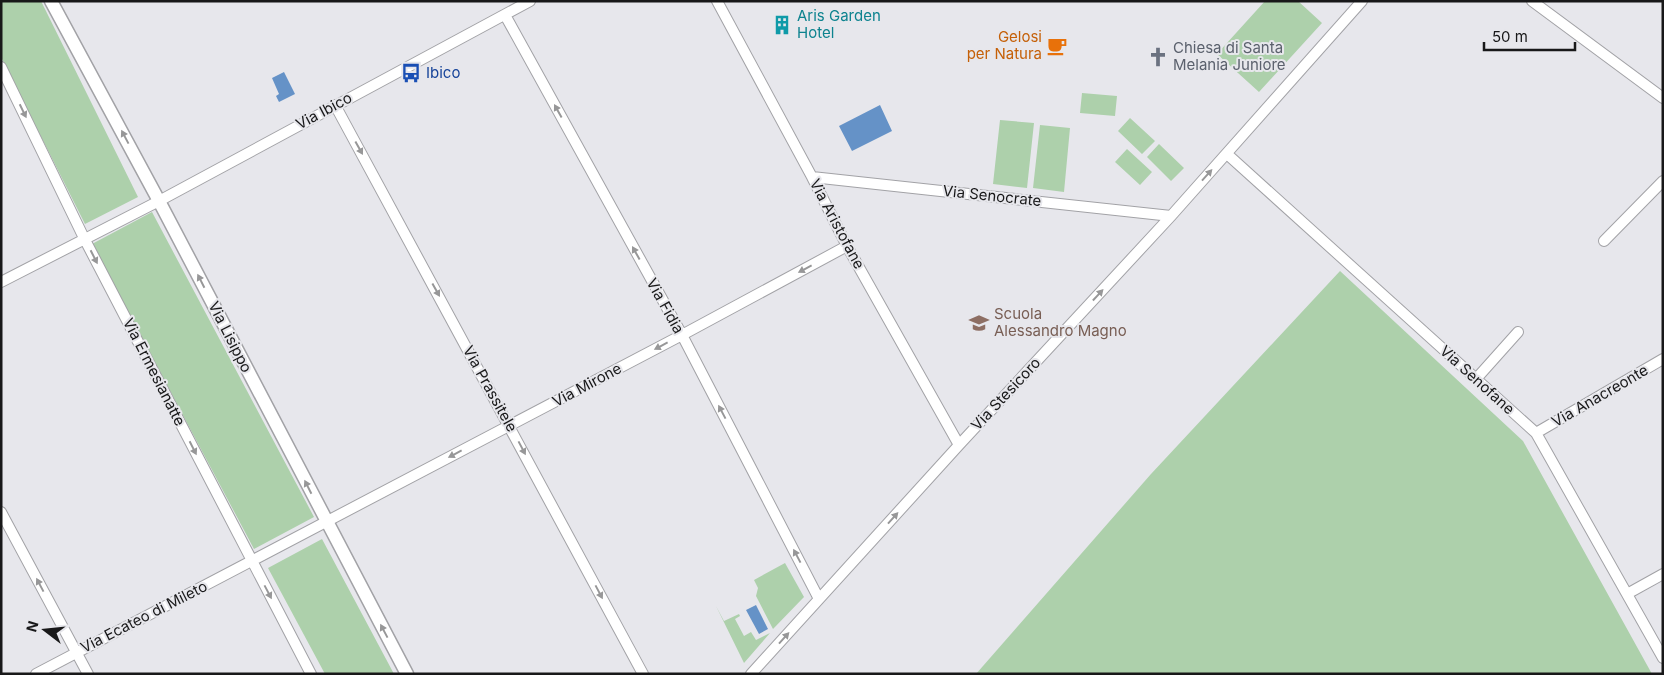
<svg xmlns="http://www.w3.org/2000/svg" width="1664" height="675" viewBox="0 0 1664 675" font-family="Inter,sans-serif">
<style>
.grass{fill:#add0ab}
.water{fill:#6592c7}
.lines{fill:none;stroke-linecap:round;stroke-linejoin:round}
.minor-casing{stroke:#a2a2a6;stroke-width:12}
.tertiary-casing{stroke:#a2a2a6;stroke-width:15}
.minor{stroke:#fff;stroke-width:10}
.tertiary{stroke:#fff;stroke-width:12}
.oneway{fill:#979798}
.labels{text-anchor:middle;stroke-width:4;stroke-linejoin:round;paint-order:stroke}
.culture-label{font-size:15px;fill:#0d838f;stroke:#e7e7ec;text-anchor:start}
.food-label{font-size:15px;fill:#c56008;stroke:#e7e7ec;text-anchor:end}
.worship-label{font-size:15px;fill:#5b616d;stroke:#e7e7ec;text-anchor:start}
.transit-label{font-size:15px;fill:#164399;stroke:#e7e7ec;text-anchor:start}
.street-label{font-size:15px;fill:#181819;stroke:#e7e7ec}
.education-label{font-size:15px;fill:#785e54;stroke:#e7e7ec;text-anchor:start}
</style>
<rect width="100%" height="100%" fill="#e7e7ec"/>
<path class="grass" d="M1 1H41L138 197 85 224 1 57Z
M1265 1H1298L1322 23 1259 92 1217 54Z
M1082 93 1117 96 1115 116 1080 113Z
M1130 118 1155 141 1142 154 1118 131Z
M1000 120 1034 123 1027 188 993 184Z
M1040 125 1070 128 1064 192 1033 188Z
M1159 144 1184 168 1171 181 1147 157Z
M1127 149 1152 172 1140 185 1115 162Z
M152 212 314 517 254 549 92 244Z
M1340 271 1523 441 1652 674H976L1151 474Z
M322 539 394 674H325L268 568Z
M785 563 804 597 773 629 756 596 758 588 754 580Z
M716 606 724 621 739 614 740 616 735 619 744 636 751 632 756 640 770 633 744 663Z"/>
<path class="water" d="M284 72 295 94 279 102 276 96 279 94 272 78Z
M880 105 892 131 852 151 839 126Z
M756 605 768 629 759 634 746 610Z"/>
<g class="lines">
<defs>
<path id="minor" d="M717 1 812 177 847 246 959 445
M1532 1 1663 98
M505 15 682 335 819 599
M1 67 84 238 311 674
M335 105 643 674
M1227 154 1536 433 1663 658
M812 177 1171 216
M1604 241 1663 181
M1 282 159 201 530 1
M1476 379 1518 332
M1536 433 1663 359
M1 512 88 674
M1627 594 1663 574
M36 674 682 335 847 246
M751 674 959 445 1171 216 1362 1"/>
<path id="tertiary" d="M51 1 159 201 407 674"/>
</defs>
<use href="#minor" class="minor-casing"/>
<use href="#tertiary" class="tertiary-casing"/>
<use href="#minor" class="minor"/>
<use href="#tertiary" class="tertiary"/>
</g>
<defs><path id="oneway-solid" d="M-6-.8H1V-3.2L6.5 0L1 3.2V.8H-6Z" transform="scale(1.25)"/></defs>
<g class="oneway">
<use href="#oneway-solid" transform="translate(23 111) rotate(64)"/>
<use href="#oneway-solid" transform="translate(558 111) rotate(-119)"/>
<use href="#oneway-solid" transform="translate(125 137) rotate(-118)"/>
<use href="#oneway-solid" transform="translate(359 148) rotate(61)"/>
<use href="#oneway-solid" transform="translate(1207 175) rotate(-48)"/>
<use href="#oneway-solid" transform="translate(636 253) rotate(-119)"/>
<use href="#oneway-solid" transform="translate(94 257) rotate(63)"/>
<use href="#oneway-solid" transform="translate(805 269) rotate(152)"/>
<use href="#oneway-solid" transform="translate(201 281) rotate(-117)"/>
<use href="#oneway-solid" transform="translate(436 290) rotate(61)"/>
<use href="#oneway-solid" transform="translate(1098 295) rotate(-47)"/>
<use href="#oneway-solid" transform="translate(661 346) rotate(152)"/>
<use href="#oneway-solid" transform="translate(722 412) rotate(-118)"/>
<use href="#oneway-solid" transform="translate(193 448) rotate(63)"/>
<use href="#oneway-solid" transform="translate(522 448) rotate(62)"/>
<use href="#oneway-solid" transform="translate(455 454) rotate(152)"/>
<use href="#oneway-solid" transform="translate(308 487) rotate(-117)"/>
<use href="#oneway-solid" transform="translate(893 518) rotate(-48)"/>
<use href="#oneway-solid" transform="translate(797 556) rotate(-118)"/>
<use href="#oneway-solid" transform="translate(40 585) rotate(-118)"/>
<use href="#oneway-solid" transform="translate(268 592) rotate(62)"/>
<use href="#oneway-solid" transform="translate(599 592) rotate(62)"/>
<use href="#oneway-solid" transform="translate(384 631) rotate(-118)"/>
<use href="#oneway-solid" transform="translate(784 638) rotate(-48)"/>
</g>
<defs>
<symbol id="building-bare" viewBox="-9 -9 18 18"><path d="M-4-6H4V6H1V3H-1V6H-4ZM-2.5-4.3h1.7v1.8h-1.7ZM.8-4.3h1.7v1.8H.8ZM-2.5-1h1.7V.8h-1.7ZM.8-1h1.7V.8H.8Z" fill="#0f9aa8" stroke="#e7e7ec" stroke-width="2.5" paint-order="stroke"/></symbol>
<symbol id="cafe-bare" viewBox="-9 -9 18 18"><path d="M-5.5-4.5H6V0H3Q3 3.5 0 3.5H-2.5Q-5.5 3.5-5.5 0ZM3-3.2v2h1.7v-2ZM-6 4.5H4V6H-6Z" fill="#e8710a" stroke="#e7e7ec" stroke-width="2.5" paint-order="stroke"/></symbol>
<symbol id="church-bare" viewBox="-9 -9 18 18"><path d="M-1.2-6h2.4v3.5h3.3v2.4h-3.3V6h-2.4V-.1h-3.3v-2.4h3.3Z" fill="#6b7280" stroke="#e7e7ec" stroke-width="2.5" paint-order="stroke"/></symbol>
<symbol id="bus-bare" viewBox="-9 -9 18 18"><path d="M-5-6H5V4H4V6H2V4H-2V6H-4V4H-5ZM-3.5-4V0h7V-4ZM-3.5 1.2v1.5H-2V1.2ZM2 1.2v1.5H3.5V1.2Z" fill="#1a4fb4" stroke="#e7e7ec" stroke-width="2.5" paint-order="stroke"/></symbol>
<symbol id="school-bare" viewBox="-9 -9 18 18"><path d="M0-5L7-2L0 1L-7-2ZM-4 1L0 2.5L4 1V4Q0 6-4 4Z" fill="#8d6e63" stroke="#e7e7ec" stroke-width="2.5" paint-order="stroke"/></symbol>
</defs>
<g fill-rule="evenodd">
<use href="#building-bare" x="768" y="11" width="28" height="28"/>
<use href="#cafe-bare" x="1043" y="32" width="28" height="28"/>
<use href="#church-bare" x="1144" y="43" width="28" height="28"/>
<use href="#bus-bare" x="397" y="59" width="28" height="28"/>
<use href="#school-bare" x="965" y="309" width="28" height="28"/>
</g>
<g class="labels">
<g class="culture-label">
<text x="797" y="21">Aris Garden<tspan x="797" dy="17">Hotel</tspan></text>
</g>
<g class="food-label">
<text x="1042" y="42">Gelosi<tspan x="1042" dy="17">per Natura</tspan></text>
</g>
<g class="worship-label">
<text x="1173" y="53">Chiesa di Santa<tspan x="1173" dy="17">Melania Juniore</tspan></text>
</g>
<g class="transit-label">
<text x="426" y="78">Ibico</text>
</g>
<g class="street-label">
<text transform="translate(324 111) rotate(-28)" y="5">Via Ibico</text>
<text transform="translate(992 196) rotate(6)" y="5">Via Senocrate</text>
<text transform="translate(837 224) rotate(62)" y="5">Via Aristofane</text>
<text transform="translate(665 306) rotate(61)" y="5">Via Fidia</text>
<text transform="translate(230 337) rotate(63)" y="5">Via Lisippo</text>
<text transform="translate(154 372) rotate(63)" y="5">Via Ermesianatte</text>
<text transform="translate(1477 380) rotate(42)" y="5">Via Senofane</text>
<text transform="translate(587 385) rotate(-28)" y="5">Via Mirone</text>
<text transform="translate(490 389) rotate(61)" y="5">Via Prassitele</text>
<text transform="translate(1006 394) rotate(-47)" y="5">Via Stesicoro</text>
<text transform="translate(1600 396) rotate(-30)" y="5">Via Anacreonte</text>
<text transform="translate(144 617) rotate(-27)" y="5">Via Ecateo di Mileto</text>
</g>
<g class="education-label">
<text x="994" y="319">Scuola<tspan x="994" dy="17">Alessandro Magno</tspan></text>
</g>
</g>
<rect width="1664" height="675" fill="none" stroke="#181819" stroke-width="5"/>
<g transform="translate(45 630) rotate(286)" stroke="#e7e7ec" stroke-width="4" paint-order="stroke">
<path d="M0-4L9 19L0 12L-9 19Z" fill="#181819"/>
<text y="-8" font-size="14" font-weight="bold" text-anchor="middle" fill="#181819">N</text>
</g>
<path d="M1484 42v8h91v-8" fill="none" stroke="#181819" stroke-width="2.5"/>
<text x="1492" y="42" font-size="15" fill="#181819" stroke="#e7e7ec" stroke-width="4" paint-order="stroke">50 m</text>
</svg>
